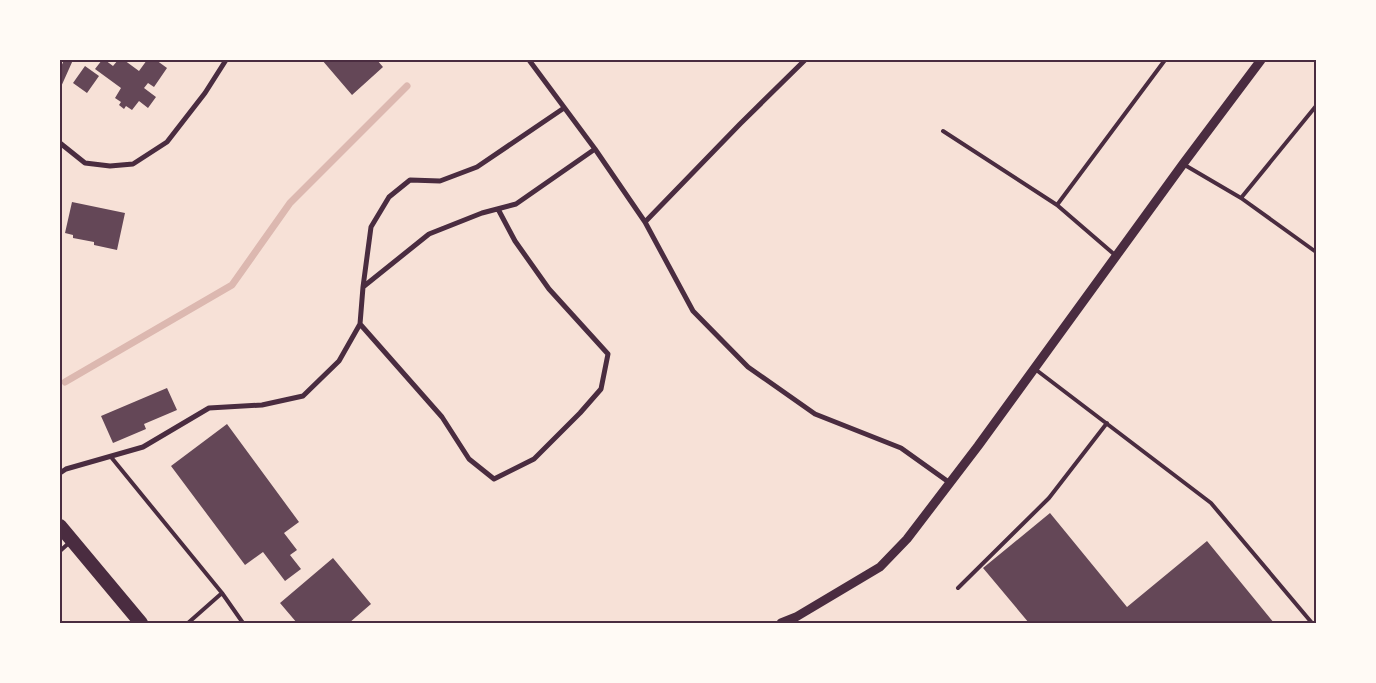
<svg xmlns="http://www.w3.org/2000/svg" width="1376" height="683" viewBox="0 0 1376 683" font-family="'Fira Sans Condensed',sans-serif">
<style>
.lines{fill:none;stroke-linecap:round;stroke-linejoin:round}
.stream{stroke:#dcb8b0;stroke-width:7}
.building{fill:#644757}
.service{stroke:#4a2c40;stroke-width:4}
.minor{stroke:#4a2c40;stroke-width:5}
.tertiary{stroke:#4a2c40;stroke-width:9}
.trunk{stroke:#4a2c40;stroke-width:14}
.neatline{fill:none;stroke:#4a2c40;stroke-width:2}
</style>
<rect width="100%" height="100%" fill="#f7e1d7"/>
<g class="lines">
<path class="stream" d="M65 382 232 285 290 203 407 86"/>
</g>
<path class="building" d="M64 60H73L60 89V69Z
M102 60H105L113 66 118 60H124L139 71 147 60H156L167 68 154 87 148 83 144 88 156 97 148 108 139 101 132 110 126 106 124 109 119 105 121 102 115 98 121 88 95 69Z
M322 60H377L383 67 352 95Z
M85 66 99 76 87 93 73 83Z
M72 202 125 213 117 250 94 245V242L73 238V235L65 233Z
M167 388 177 410 144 424 146 429 113 443 101 416Z
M227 424 299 522 284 533 297 550 290 555 301 569 285 581 263 552 245 565 171 466Z
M1050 513 1127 607 1207 541 1274 623H1029L983 568Z
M333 558 371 604 349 623H297L280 603Z"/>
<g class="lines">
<path class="service" d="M943 131 1057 205
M1183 164 1241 198 1316 252
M1241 198 1316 106
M1115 255 1057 205 1165 60
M1035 369 1211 503 1312 623
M111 457 222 593 188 623
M60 551 70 542
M958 588 1049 498 1107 423
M222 593 243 623"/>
<path class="minor" d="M529 60 595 149 645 222 693 311 748 367 815 414 901 448 950 483
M60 143 85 163 110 166 133 164 167 142 205 93 226 60
M645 222 740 124 805 60
M363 287 371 227 389 197 410 180 440 181 477 167 564 108
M360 324 442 417 469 459 494 479 534 459 580 413 601 389 608 354 549 289 515 241 498 209
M60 473 66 469 143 447 209 408 262 405 303 396 339 361 360 324 363 287 429 234 482 213 516 204 595 149"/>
<path class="tertiary" d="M781 623 796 617 880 567 907 539 978 446 1183 164 1261 60"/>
<path class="trunk" d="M60 526 141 623"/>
</g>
<rect width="1376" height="683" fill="none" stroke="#fffaf5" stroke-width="122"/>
<rect x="61" y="61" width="1254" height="561" class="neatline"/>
</svg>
